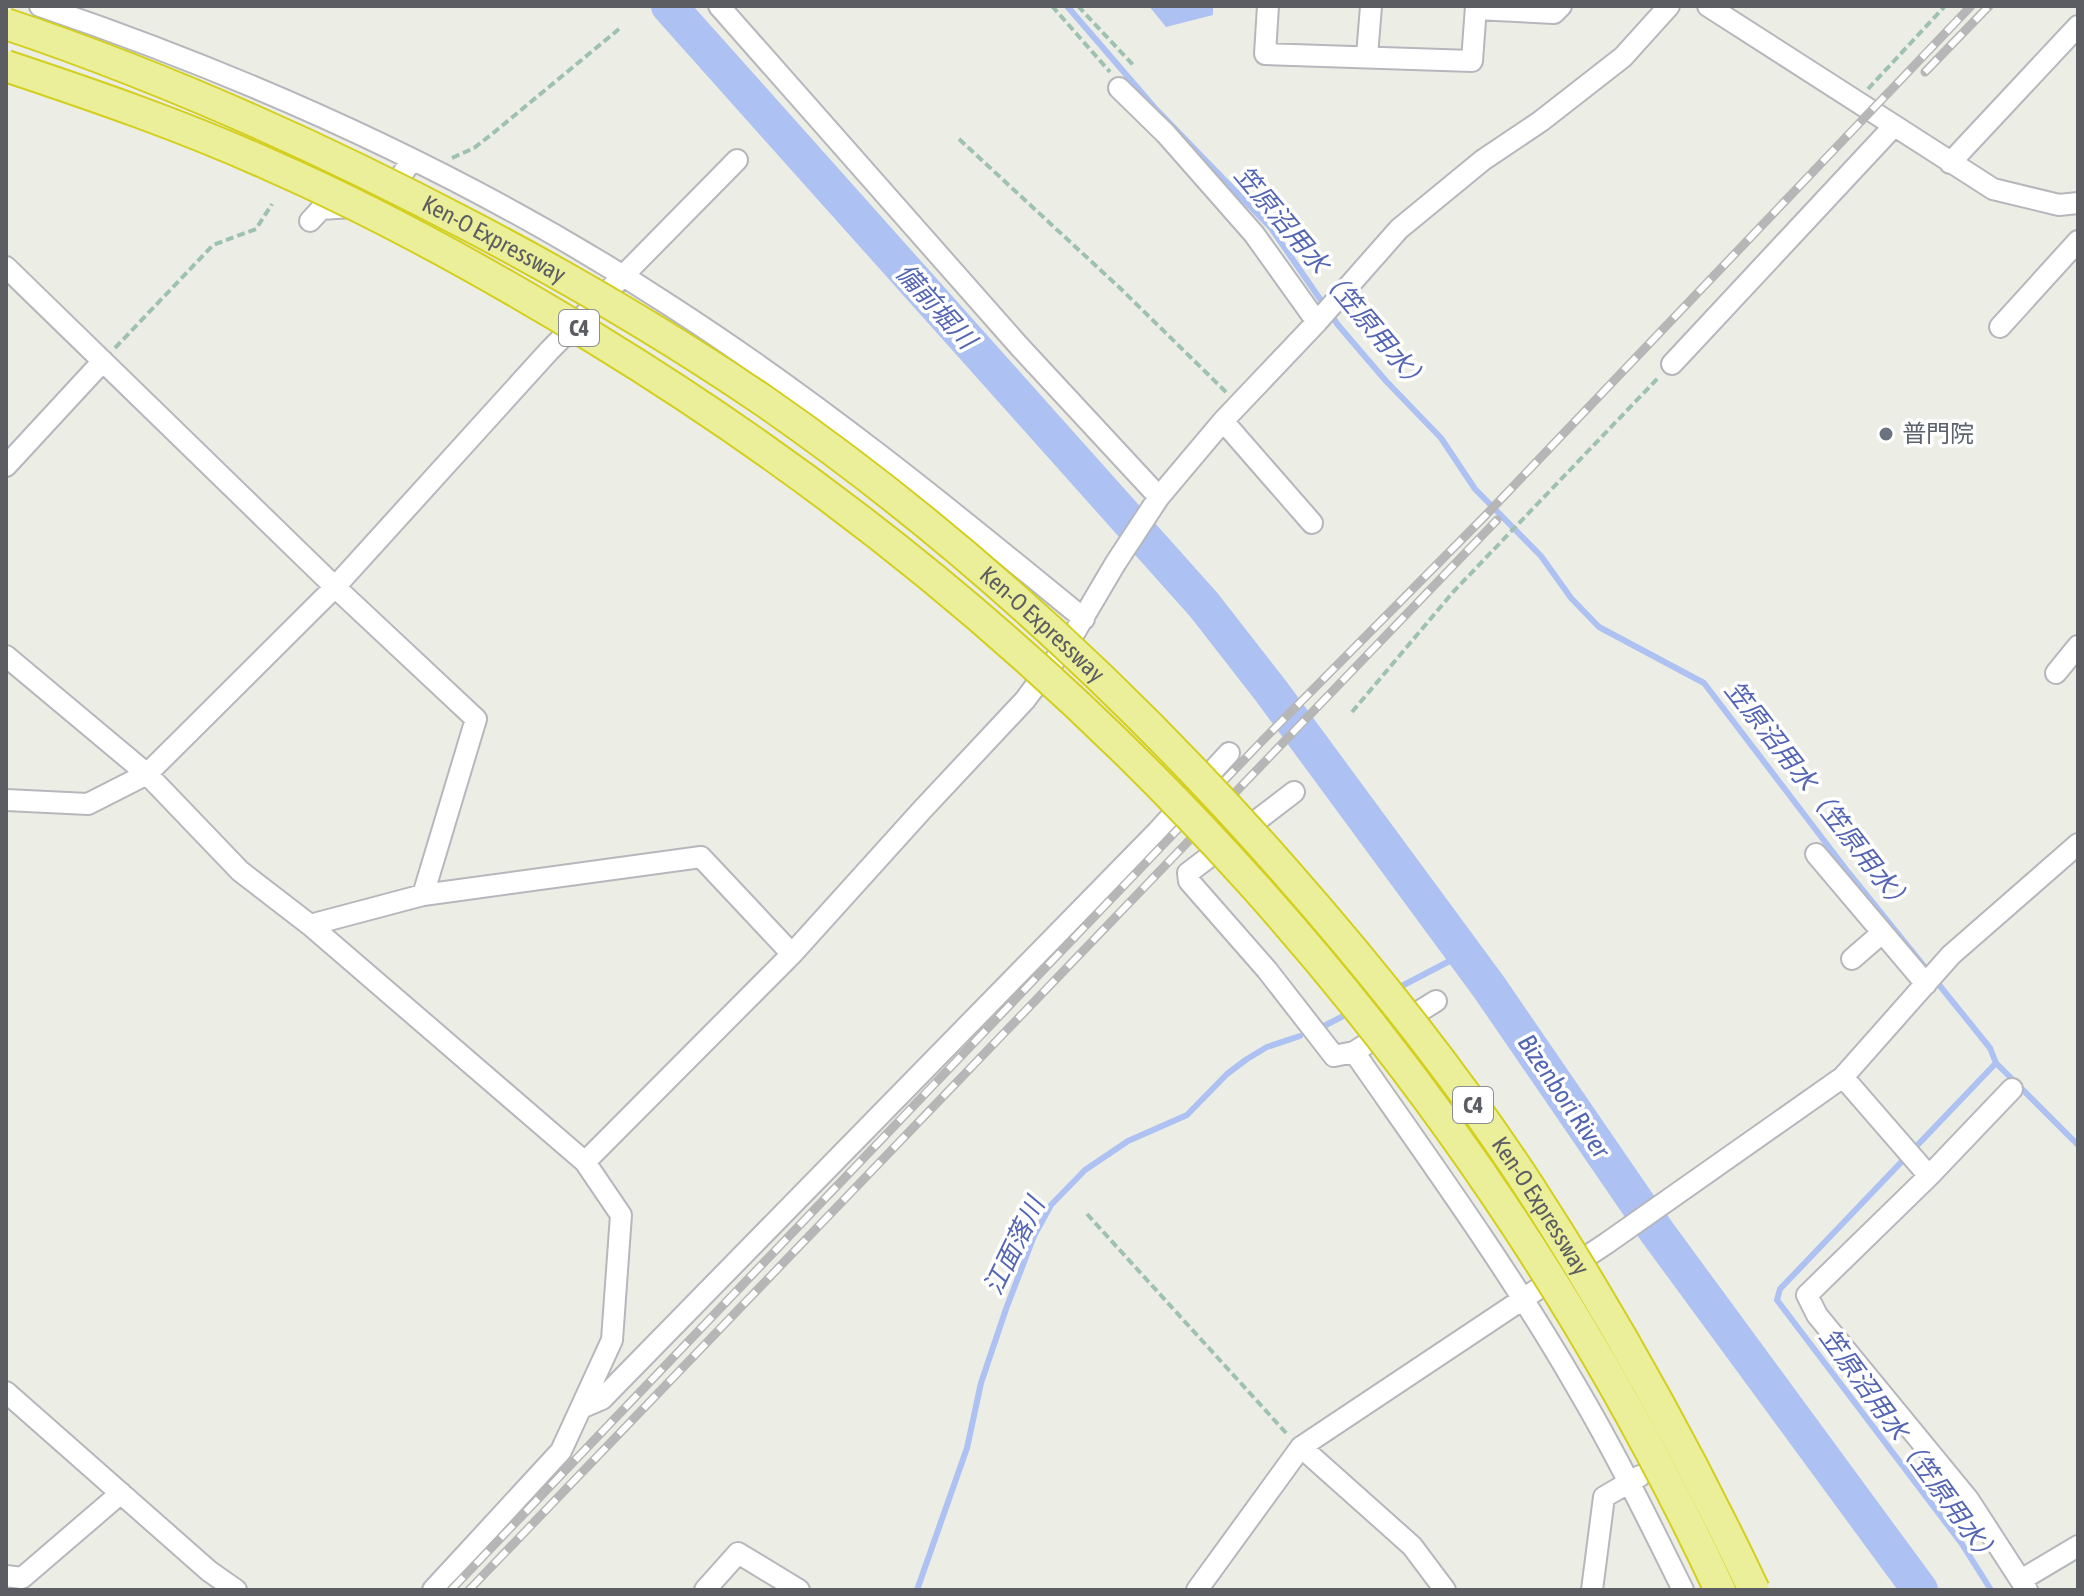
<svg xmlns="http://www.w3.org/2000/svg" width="2084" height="1596" viewBox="0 0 2084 1596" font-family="'Asap Condensed','Noto Sans JP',sans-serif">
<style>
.water{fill:#adc1f3}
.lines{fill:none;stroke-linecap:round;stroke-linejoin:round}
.stream{stroke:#adc1f3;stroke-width:6}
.river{stroke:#adc1f3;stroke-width:36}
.minor-casing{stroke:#b6b7bc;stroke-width:24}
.path{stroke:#9ec1b2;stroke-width:4;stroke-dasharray:8 4;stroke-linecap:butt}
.minor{stroke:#fff;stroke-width:20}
.rail-casing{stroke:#b6b6b7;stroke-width:9}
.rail{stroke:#fff;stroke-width:6;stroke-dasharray:18;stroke-linecap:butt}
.highway-bridge-casing{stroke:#d3cf1e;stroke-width:34;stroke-linecap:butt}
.highway-bridge{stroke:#ecef99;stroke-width:30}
.worship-dot{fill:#6b7280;stroke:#fff;stroke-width:3}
.labels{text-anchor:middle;stroke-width:7;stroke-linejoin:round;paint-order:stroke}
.shield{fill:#fff;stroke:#8d8e92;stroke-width:2}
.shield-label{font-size:22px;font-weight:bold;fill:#5c5d63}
.street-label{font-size:24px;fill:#5c5d63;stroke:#fff}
.worship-label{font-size:24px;fill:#5b616d;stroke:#fff;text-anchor:start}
.water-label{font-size:26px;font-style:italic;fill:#5466b3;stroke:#fff}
</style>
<rect width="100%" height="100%" fill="#ecede4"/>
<path class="water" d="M1149 6H1213V15L1166 27Z"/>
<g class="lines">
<path class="stream" d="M1067 6 1154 107 1271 228 1338 325 1386 381 1441 438 1475 489 1541 556 1571 598 1599 627 1704 683 1848 872 1990 1048 1996 1063 2078 1145
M1396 989 1463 954
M1322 1027 1351 1012
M917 1590 967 1448 981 1383 1006 1309 1034 1236 1051 1205 1085 1170 1128 1141 1187 1115 1227 1074 1247 1059 1267 1047 1300 1036
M1991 1590 1962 1544 1777 1300 1780 1289 1996 1063"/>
<path class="river" d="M669 6 1204 605 1271 691 1489 987 1657 1232 1920 1590"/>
<defs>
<path id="minor" d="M40 6C257 80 476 179 669 305 815 399 950 509 1084 619
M719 6 1019 346 1159 497
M1268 6 1265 54 1472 61 1476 6
M1708 6 1993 189 2059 205 2078 203
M1476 9 1554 13 1561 6
M1367 56 1371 6
M1119 88 1166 134 1254 234 1317 322
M1950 163 2078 26
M310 221 321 209 384 205 411 160
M6 267 335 587 476 719 423 895
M2000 327 2078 241
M1672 364 1894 126
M1223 421 1312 523
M6 466 103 361
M6 656 147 774 240 871 310 925 585 1162 621 1215 612 1340 561 1451 433 1590
M2056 673 2078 646
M1294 792 1188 873 1189 881 1267 970 1334 1056 1354 1052 1365 1045
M6 800 88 804 147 774 335 587 549 351 737 160
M1816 854 1926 984
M310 925 423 895 701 857 792 954
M1852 959 1882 933
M1399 1024 1436 1001
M1354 1052C1430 1161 1509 1270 1576 1386 1615 1452 1649 1521 1683 1590
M1843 1077 1929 1176 1807 1295 1817 1315 1968 1499 2027 1590
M585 1162 792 954 922 810 1025 700 1072 637 1115 564 1159 497 1223 421 1317 322 1399 229 1483 160 1541 121 1623 57 1669 6
M1929 1176 2012 1089
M6 1392 209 1571 236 1590
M581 1408 602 1399 1157 832 1229 753
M1301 1447 1607 1243 1843 1077 1951 955 2078 844
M6 1576 22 1578 121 1493
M2021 1580 2078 1546
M705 1590 738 1553 799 1590
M1197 1590 1301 1447 1412 1546 1445 1590
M1592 1590 1604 1497 1640 1476"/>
</defs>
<use href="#minor" class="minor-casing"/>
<path class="path" d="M1052 6 1110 72
M1078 6 1134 66
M1868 89 1945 6
M959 139 1121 289 1227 393
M452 158 474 148 492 134 619 29
M115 348 213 245 256 229 272 204
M1352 712 1454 591 1659 377
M1087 1214 1287 1434"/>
<use href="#minor" class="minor"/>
<defs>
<path id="rail" d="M1925 72 1989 6
M451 1590 1263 740 1484 517 1971 6
M469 1590 1497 520"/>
</defs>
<use href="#rail" class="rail-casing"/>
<use href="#rail" class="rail"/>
<defs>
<g id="highway-bridge">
<path id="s1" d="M6 24C167 78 322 148 472 227 573 280 670 337 764 401 956 534 1131 696 1285 871 1373 971 1457 1076 1530 1188 1613 1316 1688 1451 1754 1590"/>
<path d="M6 66C96 96 186 127 272 166 384 215 491 275 596 339 1087 639 1475 1068 1720 1590"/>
</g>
</defs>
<use href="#highway-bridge" class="highway-bridge-casing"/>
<use href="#highway-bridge" class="highway-bridge"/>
</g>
<circle class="worship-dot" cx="1886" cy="434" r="8"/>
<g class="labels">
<g class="shield">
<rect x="559" y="310" width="40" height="36" rx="6"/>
<rect x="1453" y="1087" width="40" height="36" rx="6"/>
</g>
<g class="shield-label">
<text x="579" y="336">C4</text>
<text x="1473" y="1113">C4</text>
</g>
<g class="street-label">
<text dy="8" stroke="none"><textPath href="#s1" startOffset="534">Ken-O Expressway</textPath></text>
<text dy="8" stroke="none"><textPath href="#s1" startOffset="1206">Ken-O Expressway</textPath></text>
<text dy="8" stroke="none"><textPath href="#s1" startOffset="1974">Ken-O Expressway</textPath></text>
</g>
<g class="worship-label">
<text x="1902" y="442">普門院</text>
</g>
<g class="water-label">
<text transform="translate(1332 279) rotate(50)" y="9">笠原沼用水（笠原用水）</text>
<text transform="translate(936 306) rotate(48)" y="9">備前堀川</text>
<text transform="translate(1819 797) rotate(52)" y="9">笠原沼用水（笠原用水）</text>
<text transform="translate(1564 1096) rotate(56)" y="9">Bizenbori River</text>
<text transform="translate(1014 1246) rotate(-64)" y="9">江面落川</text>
<text transform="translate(1910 1447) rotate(54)" y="9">笠原沼用水（笠原用水）</text>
</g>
</g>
<rect width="2084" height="1596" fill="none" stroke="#5c5d63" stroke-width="16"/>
</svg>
